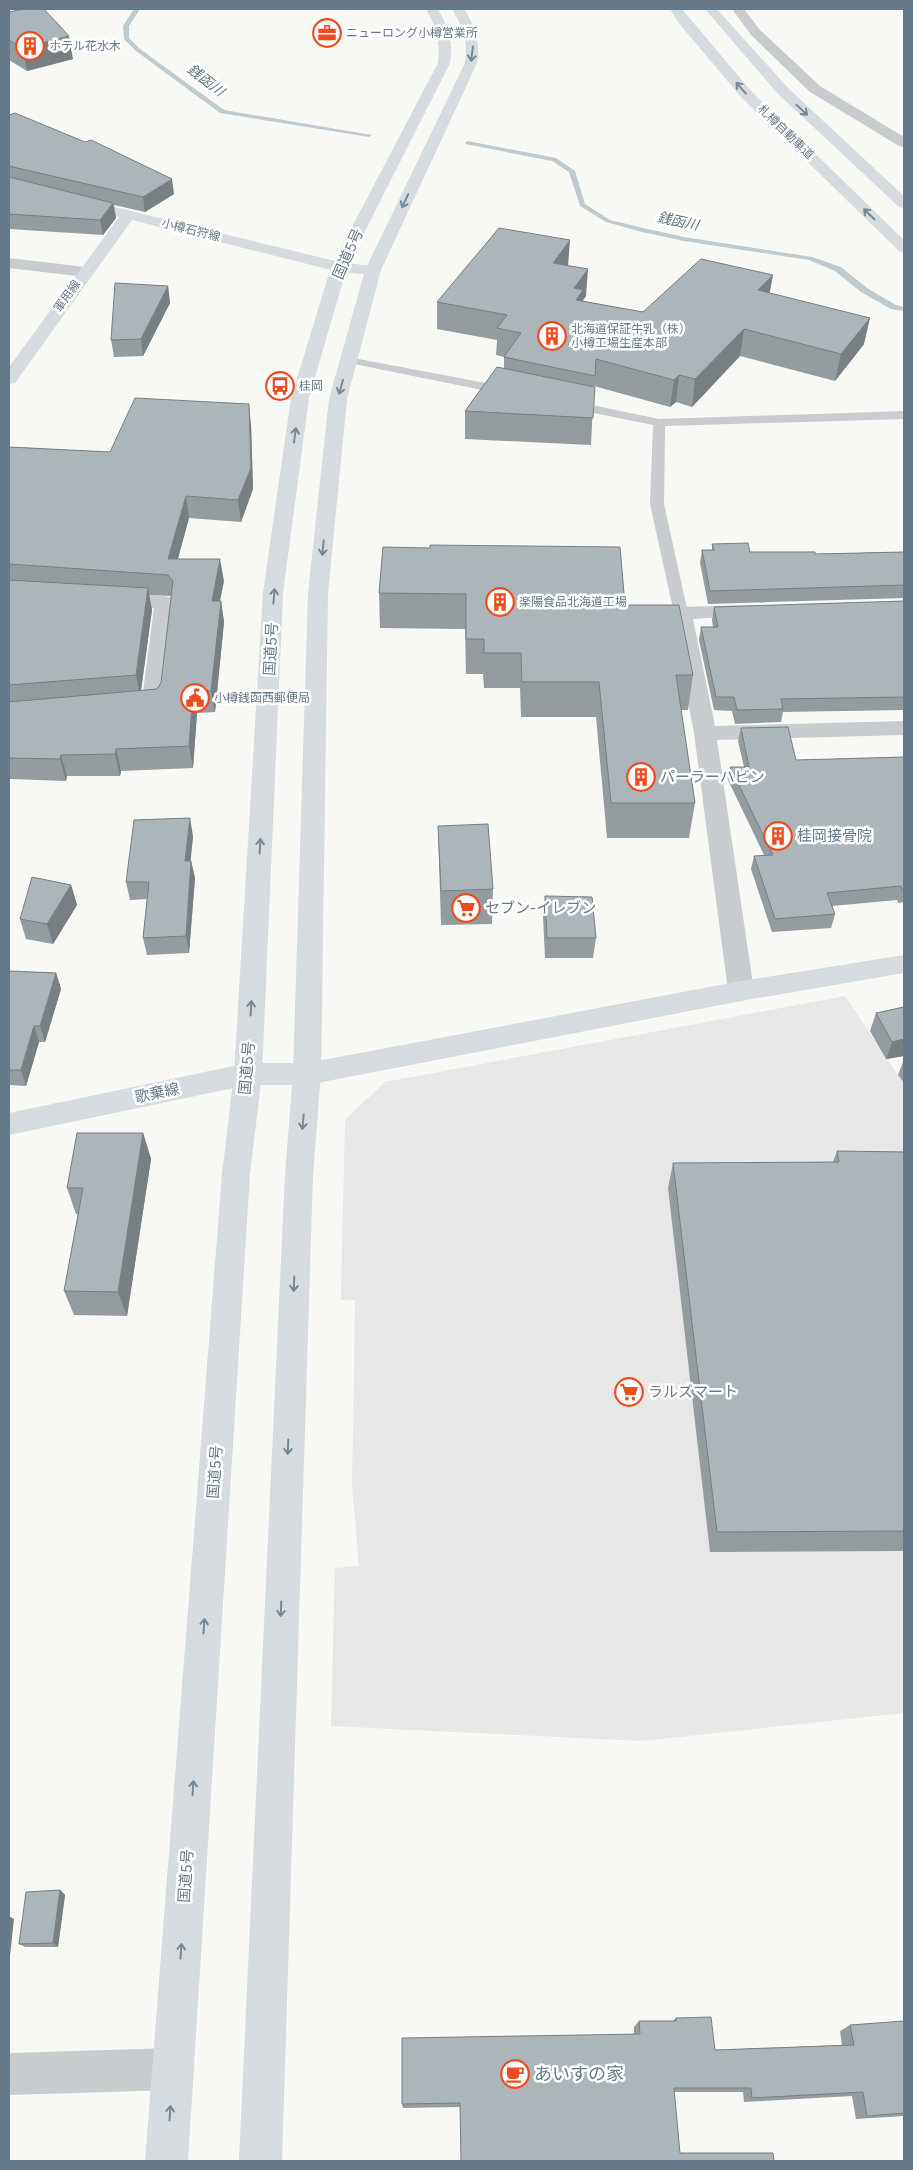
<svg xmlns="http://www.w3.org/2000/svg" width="913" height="2170" viewBox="0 0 913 2170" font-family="Figtree,'Noto Sans JP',sans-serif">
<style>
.built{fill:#e6e7e6}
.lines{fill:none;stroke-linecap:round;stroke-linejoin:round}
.stream{fill:#becace;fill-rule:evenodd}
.lane{fill:#c8cccf;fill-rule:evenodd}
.street{fill:#c8cccf;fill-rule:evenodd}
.secondary{fill:#d6dbdf;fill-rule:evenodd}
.highway{fill:#d6dbdf;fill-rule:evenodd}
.wall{fill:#949ca0;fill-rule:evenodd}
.shaded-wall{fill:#787f82}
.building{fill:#acb5ba;stroke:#787f82}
.oneway{stroke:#768895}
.labels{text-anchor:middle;stroke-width:5;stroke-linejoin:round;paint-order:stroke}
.far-poi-label{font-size:12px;fill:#657988;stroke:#fff;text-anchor:start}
.far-street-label{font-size:12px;fill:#657988;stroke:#fff}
.far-water-label{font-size:14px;font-style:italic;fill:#5c747c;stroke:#fff}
.street-label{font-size:15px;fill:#657988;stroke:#fff}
.poi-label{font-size:15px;fill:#657988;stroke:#fff;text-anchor:start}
.near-poi-label{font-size:18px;fill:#657988;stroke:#fff;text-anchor:start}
</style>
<rect width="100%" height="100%" fill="#f8f8f5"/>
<path class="built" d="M845 996 904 1084V1713L641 1741 331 1726 335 1568 359 1566 352 1485 355 1300H341L345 1120 385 1082Z"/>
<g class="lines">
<path class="stream" d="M134 9H140L129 26V38L140 49 224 110 372 135 369 137 220 113 136 51 124 39 123 26Z
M467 141 556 158 575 171 585 204 610 220 643 228 684 237 812 257 841 267 867 288 896 305 904 307V311L891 309 861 292 835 271 809 260 684 241 642 232 606 222 580 206 569 172 552 161 465 144Z"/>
<path class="lane" d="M348 357 507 387 513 391 507 395 344 362 342 360 344 358Z
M568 400 659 419 904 411V419L665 426 664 504 688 613 681 617 674 613 650 504 653 425 564 407 562 404Z"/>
<path class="street" d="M732 9H744L760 30 820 86 904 137V147L899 146 810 92 752 36Z
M9 258 85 267 91 269 93 272 91 275 85 277 9 268Z
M114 593 165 596 172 598 175 602 163 705 160 710 130 714 122 712 119 707 122 702 142 699 154 608 107 603 104 599 107 595Z
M750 605 757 607 760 611 757 615 693 619 715 726 904 721V735L717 740 754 991 750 998 741 1001 732 998 728 991 694 733 671 613 674 609 681 607Z
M173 2048 188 2054 194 2069 188 2084 173 2090 9 2095V2053Z"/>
<path class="secondary" d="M9 181 339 262 379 267 381 270 379 273 373 275 339 272 132 220 15 383 9 384V367L119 217 9 189Z
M904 955V973L741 1001 307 1085H248L9 1135V1113L248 1063H307L741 981Z"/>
<path class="highway" d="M426 9H438C448 27 454 42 450 63L347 267 309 398 283 593 262 1074 250 1174 188 2161H145L222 1174 234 1074 263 593 291 398 331 267 438 63C441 42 436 27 426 9Z
M452 9H464C475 26 481 42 477 63L381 270 347 399 328 593 321 1074 313 1174 282 2161H239L285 1174 293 1074 308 593 329 399 365 270 465 63C468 42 463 27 452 9Z
M670 9H682L751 91 904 240V253L899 251 741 97 678 22Z
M705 9H717L788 88 904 196V208L899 207 778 94Z"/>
</g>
<path class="wall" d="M9 12 73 59 27 71 9 60Z
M9 115 174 194 145 212 114 205 116 218 103 235 9 229Z
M568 266 586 296 582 301 643 312 770 293 864 344 835 381 740 356 692 407 676 402 670 407 594 386 591 445 465 439V411L504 368V357L496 355 497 340 437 329V302Z
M168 286 170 303 143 356 114 357 111 340Z
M251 425 253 489 241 522 189 518 178 559 224 581 220 601H221L224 622 215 712 197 713 193 768 121 771 120 776H67L66 781 10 779 9 782V447L110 452ZM149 595 171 596 161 683 157 689 141 691 152 610Z
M712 544 750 552 815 554 904 552V598L708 604 700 563 702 550H712Z
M383 547 625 605 693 675 688 710H681L695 803 689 838H607L596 717H521L520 688H484L483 674H466L465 629 380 628 379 593Z
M904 601V710L783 712 781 722 735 724 732 711 714 710 699 640 701 627H713L712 620 714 607Z
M741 728 796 760 904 757V902L898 903 897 900 832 906 835 914 831 928 772 932 751 869 754 856 764 855 728 780 730 767H744L738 741Z
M438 826 493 889 492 924 441 925 439 860Z
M193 836 190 861H191L195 878 189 953 147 955 143 938 147 899 130 900 126 882Z
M71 885 77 905 53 944 26 939 20 919Z
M545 896 596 938 593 958H545L543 916Z
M9 971 56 973 61 989 45 1042H39L26 1086 9 1085Z
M904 1007V1056L886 1059 870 1031 876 1013Z
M904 1059V1083L898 1075Z
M143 1133 151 1159 127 1316 74 1315 64 1291 78 1214H76L67 1188Z
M837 1151 904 1152V1551L710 1552 668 1188 673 1163 833 1162Z
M60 1890 65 1895 58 1947H25L19 1944Z
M676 2018 715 2050 842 2045 840 2031 850 2025 904 2021V2116L856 2119 852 2096 744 2102 743 2092H675L461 2161 460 2107 403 2108 402 2104 634 2034V2027L639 2021H673Z"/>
<path class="shaded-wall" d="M69 36 73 59 27 71 22 48Z
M172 179 174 194 145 212 143 197Z
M113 203 116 218 103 235 100 220Z
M570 240 568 266 553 263Z
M588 269 586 296 582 302 574 327V288Z
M773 275 768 302 758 290Z
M168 286 170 303 143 356 141 339Z
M870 318 864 344 835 381 841 354Z
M744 329 740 356 692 407 695 379Z
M679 375 676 402 670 407 674 380Z
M249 404 251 425 253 489 241 522 238 500Z
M186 496 189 518 172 579 168 559Z
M220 559 224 581 215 623 212 601Z
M148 588 152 610 140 697 136 675Z
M221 601 224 622 215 712 211 691Z
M193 691 197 713 193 768 189 746Z
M116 749 121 771 120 776 115 754Z
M61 755 67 776 66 781 60 759Z
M190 818 193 836 189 878 185 861Z
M191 861 195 878 189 953 186 936Z
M71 885 77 905 53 944 47 924Z
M56 973 61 989 45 1042 40 1026Z
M34 1026 39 1042 26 1086 21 1070Z
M904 1039V1056L886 1059 892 1042Z
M143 1133 151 1159 127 1316 118 1292Z
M60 1890 65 1895 58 1947 53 1943Z
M9 1916 14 1919 9 1965Z"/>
<path class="building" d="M24 9H44L69 36 22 48 9 40V12Z
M15 113 85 142 91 140 172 179 143 197 9 166V115Z
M9 177 113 203 100 220 9 214Z
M499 228 570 240 553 263 588 269 574 288 583 290 576 300 643 312 701 259 773 275 758 290 870 318 841 354 744 329 695 379 679 375 674 380 596 359 595 376 504 357 521 333 497 328 507 315 437 302Z
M115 283 168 286 141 339 111 340Z
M497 367 595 387 593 418 465 411Z
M135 398 249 404 251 468 238 500 186 496 168 559H220L212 601H221L211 691H193L189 746 116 749 115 754 61 755 60 759 9 758V702L157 689 161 683 173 581 168 575 9 564V447L110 452Z
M748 543 750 552H815V554L904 552V585L710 591 702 550H714L712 544Z
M430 545 620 547 625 605H679L693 675H676L695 803H611L599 682H522L521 653H484V639H466V594L379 593 383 547 430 548Z
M9 580 148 588 136 675 9 685Z
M904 601V697L781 699 783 709 737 710 734 697H716L701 627H718L714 607Z
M788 727 796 760 904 757V889L902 890 901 886 827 893 835 914 775 919 754 856 773 855 730 767H749L741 728Z
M190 818 185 861H191L186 936 143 938 149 882H126L134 820Z
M488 824 493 889 441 891 438 826Z
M32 877 71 885 47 924 20 919Z
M545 896 592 897 596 938H547Z
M9 971 56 973 40 1026H34L21 1070H9Z
M904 1007V1039L892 1042 876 1013Z
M77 1133H143L118 1292 64 1291 83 1188H67Z
M837 1151 904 1152V1531L717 1532 673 1163 839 1162Z
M60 1890 53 1943 19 1944 26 1892Z
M711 2017 715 2050 854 2045 850 2025 904 2021V2113L867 2116 863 2092 752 2098 751 2088H674L680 2153H773L774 2161H461L460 2103 402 2104V2038L640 2034 639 2021H676V2018Z"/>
<defs><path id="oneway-shaft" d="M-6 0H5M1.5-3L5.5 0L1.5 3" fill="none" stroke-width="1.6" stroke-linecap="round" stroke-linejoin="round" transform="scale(1.25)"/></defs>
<g class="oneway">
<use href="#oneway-shaft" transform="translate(472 54) rotate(97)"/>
<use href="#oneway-shaft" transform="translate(741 88) rotate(-131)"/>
<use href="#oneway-shaft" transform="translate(802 110) rotate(43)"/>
<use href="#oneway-shaft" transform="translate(405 201) rotate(115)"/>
<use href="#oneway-shaft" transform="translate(869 214) rotate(-136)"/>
<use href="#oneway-shaft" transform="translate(341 387) rotate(105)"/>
<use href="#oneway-shaft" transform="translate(295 435) rotate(-82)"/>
<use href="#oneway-shaft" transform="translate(323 548) rotate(96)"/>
<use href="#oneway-shaft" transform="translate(274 596) rotate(-85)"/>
<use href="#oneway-shaft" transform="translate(260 846) rotate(-87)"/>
<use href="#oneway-shaft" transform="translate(251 1008) rotate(-87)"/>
<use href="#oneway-shaft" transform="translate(303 1122) rotate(95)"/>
<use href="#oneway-shaft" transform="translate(294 1284) rotate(92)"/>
<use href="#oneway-shaft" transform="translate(288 1447) rotate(92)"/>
<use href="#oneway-shaft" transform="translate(281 1609) rotate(92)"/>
<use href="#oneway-shaft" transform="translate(204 1626) rotate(-86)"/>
<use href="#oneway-shaft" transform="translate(193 1788) rotate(-86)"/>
<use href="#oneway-shaft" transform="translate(181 1951) rotate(-86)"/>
<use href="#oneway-shaft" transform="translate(170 2113) rotate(-86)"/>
</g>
<defs>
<symbol id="office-ring" viewBox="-11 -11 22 22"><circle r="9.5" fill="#fff" stroke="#ef4c1e" stroke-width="1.5"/><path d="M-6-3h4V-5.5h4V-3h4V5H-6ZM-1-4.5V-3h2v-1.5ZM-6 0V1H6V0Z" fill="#ef4c1e"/></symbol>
<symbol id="building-ring" viewBox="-11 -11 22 22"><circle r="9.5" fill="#fff" stroke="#ef4c1e" stroke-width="1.5"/><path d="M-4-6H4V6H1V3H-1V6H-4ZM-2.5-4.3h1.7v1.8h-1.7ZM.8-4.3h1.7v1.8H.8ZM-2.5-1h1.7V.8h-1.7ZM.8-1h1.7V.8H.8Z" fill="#ef4c1e"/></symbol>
<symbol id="bus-ring" viewBox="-11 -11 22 22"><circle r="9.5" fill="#fff" stroke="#ef4c1e" stroke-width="1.5"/><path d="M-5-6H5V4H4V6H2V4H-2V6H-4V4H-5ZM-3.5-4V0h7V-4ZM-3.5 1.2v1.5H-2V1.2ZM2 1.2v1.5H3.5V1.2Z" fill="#ef4c1e"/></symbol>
<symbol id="civic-ring" viewBox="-11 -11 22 22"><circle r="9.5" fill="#fff" stroke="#ef4c1e" stroke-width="1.5"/><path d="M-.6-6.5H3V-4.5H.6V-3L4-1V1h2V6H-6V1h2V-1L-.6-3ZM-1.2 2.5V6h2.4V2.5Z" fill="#ef4c1e"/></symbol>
<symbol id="supermarket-ring" viewBox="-11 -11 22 22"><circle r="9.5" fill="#fff" stroke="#ef4c1e" stroke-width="1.5"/><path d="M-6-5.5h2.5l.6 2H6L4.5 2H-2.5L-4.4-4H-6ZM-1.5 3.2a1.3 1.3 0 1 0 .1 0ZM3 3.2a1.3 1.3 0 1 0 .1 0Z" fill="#ef4c1e"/></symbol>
<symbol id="cafe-ring" viewBox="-11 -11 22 22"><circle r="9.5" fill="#fff" stroke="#ef4c1e" stroke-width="1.5"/><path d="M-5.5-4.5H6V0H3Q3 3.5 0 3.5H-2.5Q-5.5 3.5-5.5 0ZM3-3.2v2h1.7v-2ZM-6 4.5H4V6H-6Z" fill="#ef4c1e"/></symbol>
</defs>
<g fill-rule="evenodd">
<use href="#office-ring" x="311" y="17" width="32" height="32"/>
<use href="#building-ring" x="14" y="30" width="32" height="32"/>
<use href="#building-ring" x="536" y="320" width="32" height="32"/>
<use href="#bus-ring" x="264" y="370" width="32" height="32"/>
<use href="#building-ring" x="484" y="586" width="32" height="32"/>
<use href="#civic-ring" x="179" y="682" width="32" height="32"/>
<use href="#building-ring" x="625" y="761" width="32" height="32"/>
<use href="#building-ring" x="762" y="820" width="32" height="32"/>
<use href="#supermarket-ring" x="450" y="892" width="32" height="32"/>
<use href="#supermarket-ring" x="613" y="1376" width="32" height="32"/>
<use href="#cafe-ring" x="499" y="2058" width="32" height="32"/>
</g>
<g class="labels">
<g class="far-poi-label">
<text x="346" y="37">ニューロング小樽営業所</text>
<text x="49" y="50">ホテル花水木</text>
<text x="571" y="333">北海道保証牛乳（株）<tspan x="571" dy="14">小樽工場生産本部</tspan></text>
<text x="299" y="390">桂岡</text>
<text x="519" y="606">楽陽食品北海道工場</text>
<text x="214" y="702">小樽銭函西郵便局</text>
</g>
<g class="far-street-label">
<text transform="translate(786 132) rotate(44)" y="4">札樽自動車道</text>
<text transform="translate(191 230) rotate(14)" y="4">小樽石狩線</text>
<text transform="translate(67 296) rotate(-55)" y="4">軍用線</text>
</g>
<g class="far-water-label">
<text transform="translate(206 80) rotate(38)" y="5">銭函川</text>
<text transform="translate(678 221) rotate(12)" y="5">銭函川</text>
</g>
<g class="street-label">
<text transform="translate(348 254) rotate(-66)" y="5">国道5号</text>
<text transform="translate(271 649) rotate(-87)" y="5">国道5号</text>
<text transform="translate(247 1068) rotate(-85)" y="5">国道5号</text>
<text transform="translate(157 1093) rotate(-12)" y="5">歌棄線</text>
<text transform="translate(215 1472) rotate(-86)" y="5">国道5号</text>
<text transform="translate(186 1876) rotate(-86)" y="5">国道5号</text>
</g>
<g class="poi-label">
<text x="660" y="782">パーラーハビン</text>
<text x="797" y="841">桂岡接骨院</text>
<text x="485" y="913">セブン-イレブン</text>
<text x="648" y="1397">ラルズマート</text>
</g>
<g class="near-poi-label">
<text x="534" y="2080">あいすの家</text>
</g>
</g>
<rect width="913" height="2170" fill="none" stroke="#657988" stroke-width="20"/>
</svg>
